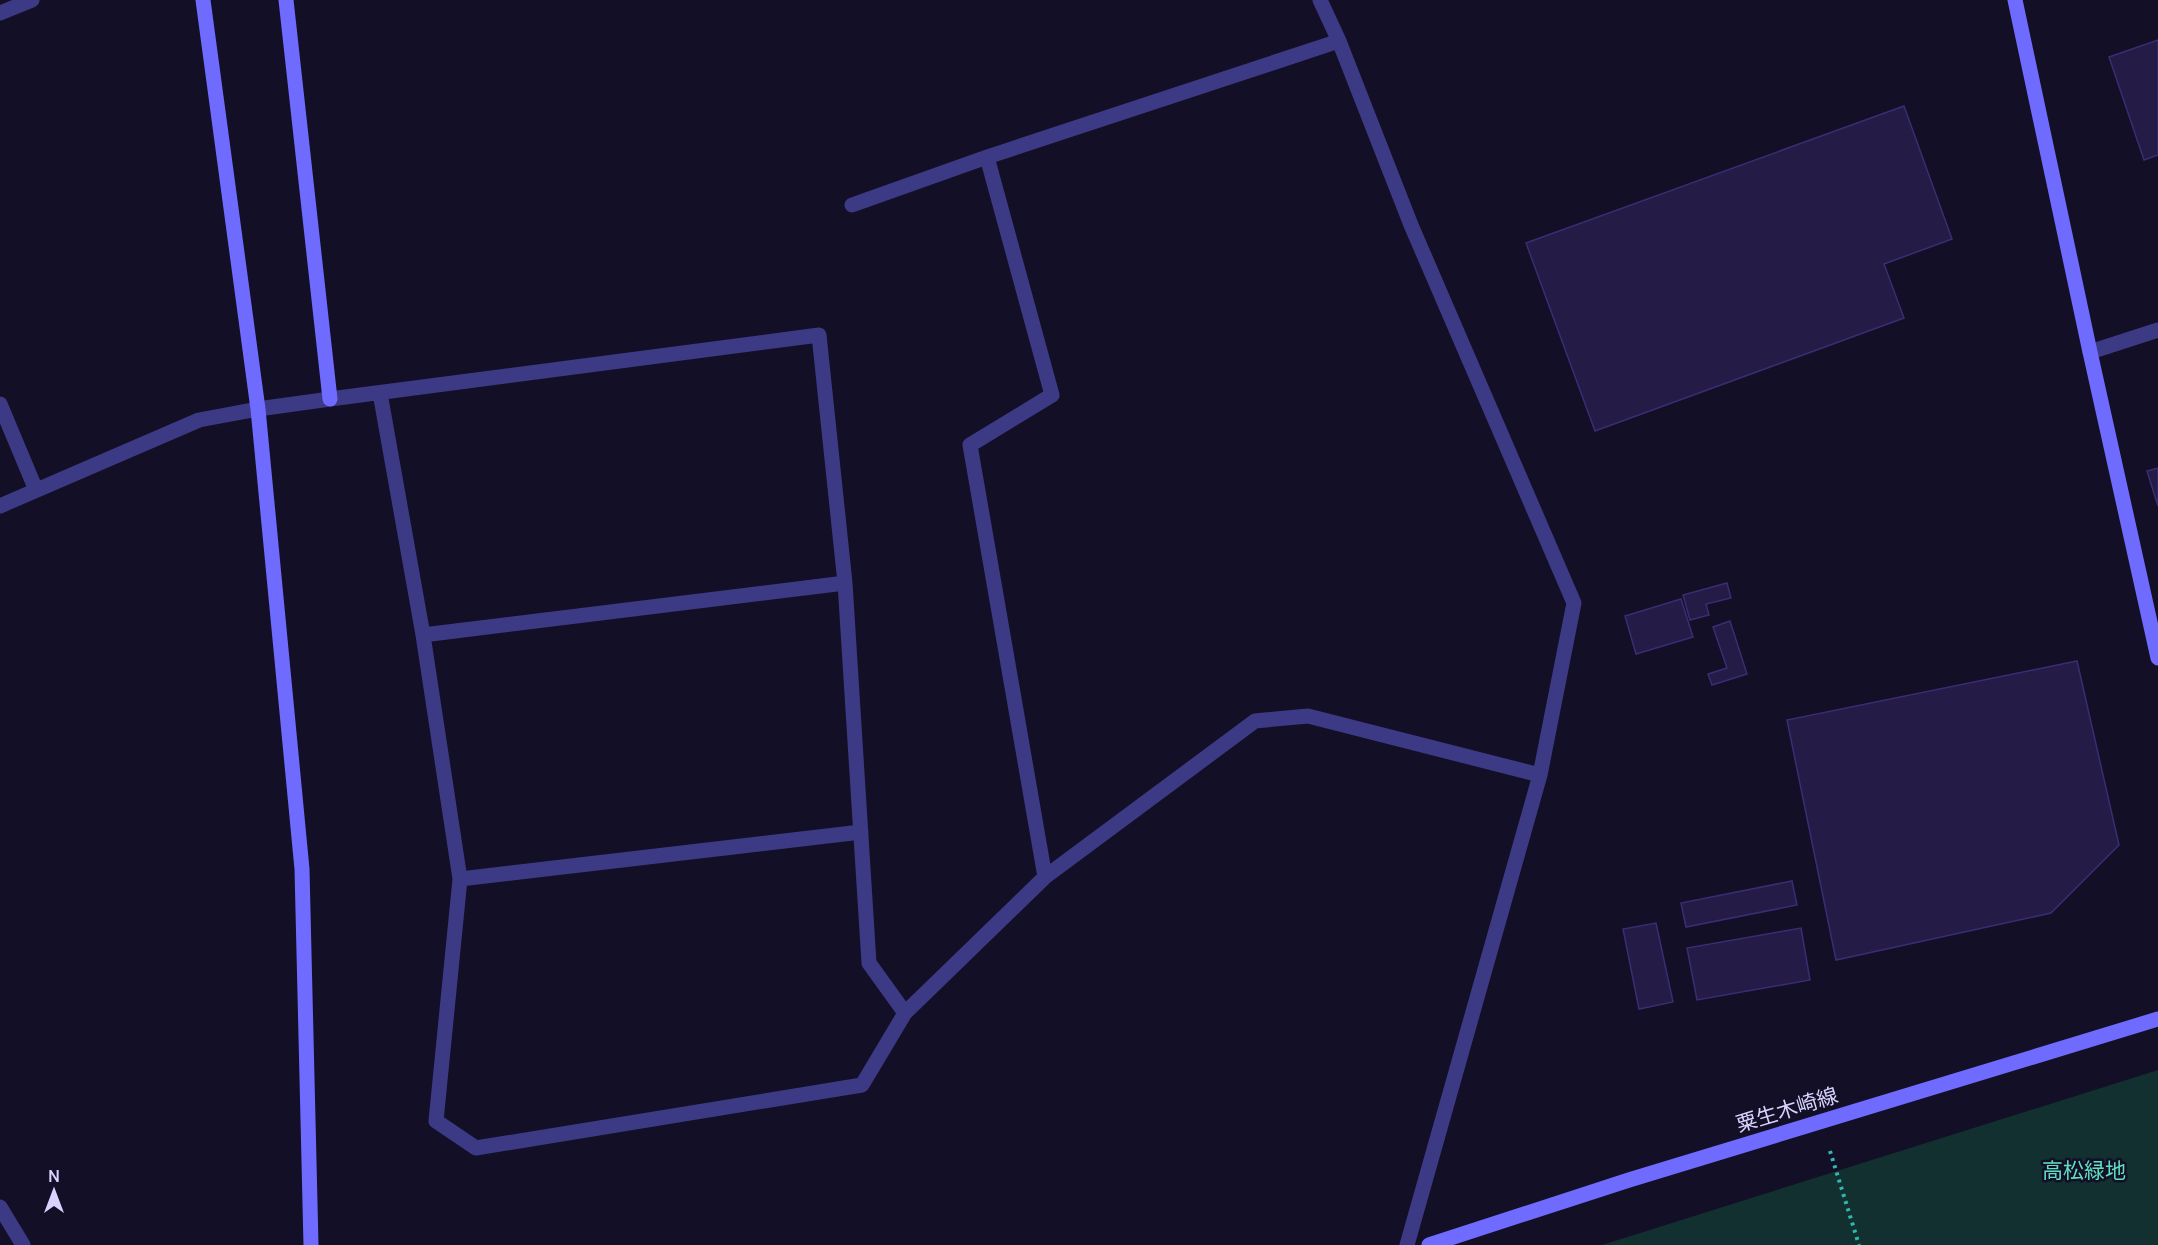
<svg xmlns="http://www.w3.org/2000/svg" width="2158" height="1245" viewBox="0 0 2158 1245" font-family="Manrope,'Noto Sans JP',sans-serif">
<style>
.green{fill:#12302f}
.building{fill:#241b47;stroke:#3b2d73;stroke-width:1.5}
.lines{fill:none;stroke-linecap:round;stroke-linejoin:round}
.path{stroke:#2fb8b0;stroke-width:4;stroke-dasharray:3 4.5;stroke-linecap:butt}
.lane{stroke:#3d3a85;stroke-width:15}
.street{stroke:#3d3a85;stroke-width:15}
.secondary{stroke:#6f6bff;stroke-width:15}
.labels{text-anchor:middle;stroke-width:5;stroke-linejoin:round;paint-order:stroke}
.street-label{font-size:21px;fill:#d9d4ff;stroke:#130f26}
.park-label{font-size:21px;fill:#5fe0c0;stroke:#130f26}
</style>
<rect width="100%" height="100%" fill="#130f26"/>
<path class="green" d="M2158 1070V1245H1602Z"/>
<path class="building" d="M2158 40V155L2144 160 2109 57Z
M1904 106 1952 239 1884 264 1904 318 1595 431 1526 243Z
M2158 468V506L2147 471Z
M1727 583 1731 598 1706 604 1709 615 1690 620 1683 595Z
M1681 599 1693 637 1636 654 1625 616Z
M1730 621 1747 674 1712 685 1708 674 1727 668 1713 627Z
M2077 661 2119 845 2051 913 1836 960 1787 720Z
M1792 881 1797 905 1686 927 1681 903Z
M1656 923 1673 1002 1639 1009 1623 929Z
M1801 928 1810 980 1697 1000 1687 948Z"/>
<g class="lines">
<path class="path" d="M1830 1151 1859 1245"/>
<path class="lane" d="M2090 352 2158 330"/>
<path class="street" d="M1320 0 1339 41 1411 225 1574 603 1540 775 1407 1245
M0 13 32 0
M987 157 1052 395 970 445 1045 877
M852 205 987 157 1339 41
M380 393 423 635 460 879 436 1121 476 1148 862 1085 905 1013 1045 877 1255 721 1308 716 1540 775
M0 404 36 490
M0 506 199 420 258 409 330 399 819 335 845 583 869 963 905 1013
M423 635 845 583
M460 879 861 832
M0 1207 23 1245"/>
<path class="secondary" d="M203 0 258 409 302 869 311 1245
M286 0 330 399
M2015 0 2090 352 2158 658
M1429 1245 1629 1180 2158 1019"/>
</g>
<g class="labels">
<g class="street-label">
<text transform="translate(1787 1110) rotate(-17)" y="7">粟生木崎線</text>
</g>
<g class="park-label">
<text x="2084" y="1178">高松緑地</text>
</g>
</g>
<g transform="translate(54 1191)" stroke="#130f26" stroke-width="4.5" paint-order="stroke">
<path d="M0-4.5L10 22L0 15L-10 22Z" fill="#d9d4ff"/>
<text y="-9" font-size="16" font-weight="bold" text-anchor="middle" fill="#d9d4ff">N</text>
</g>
</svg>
